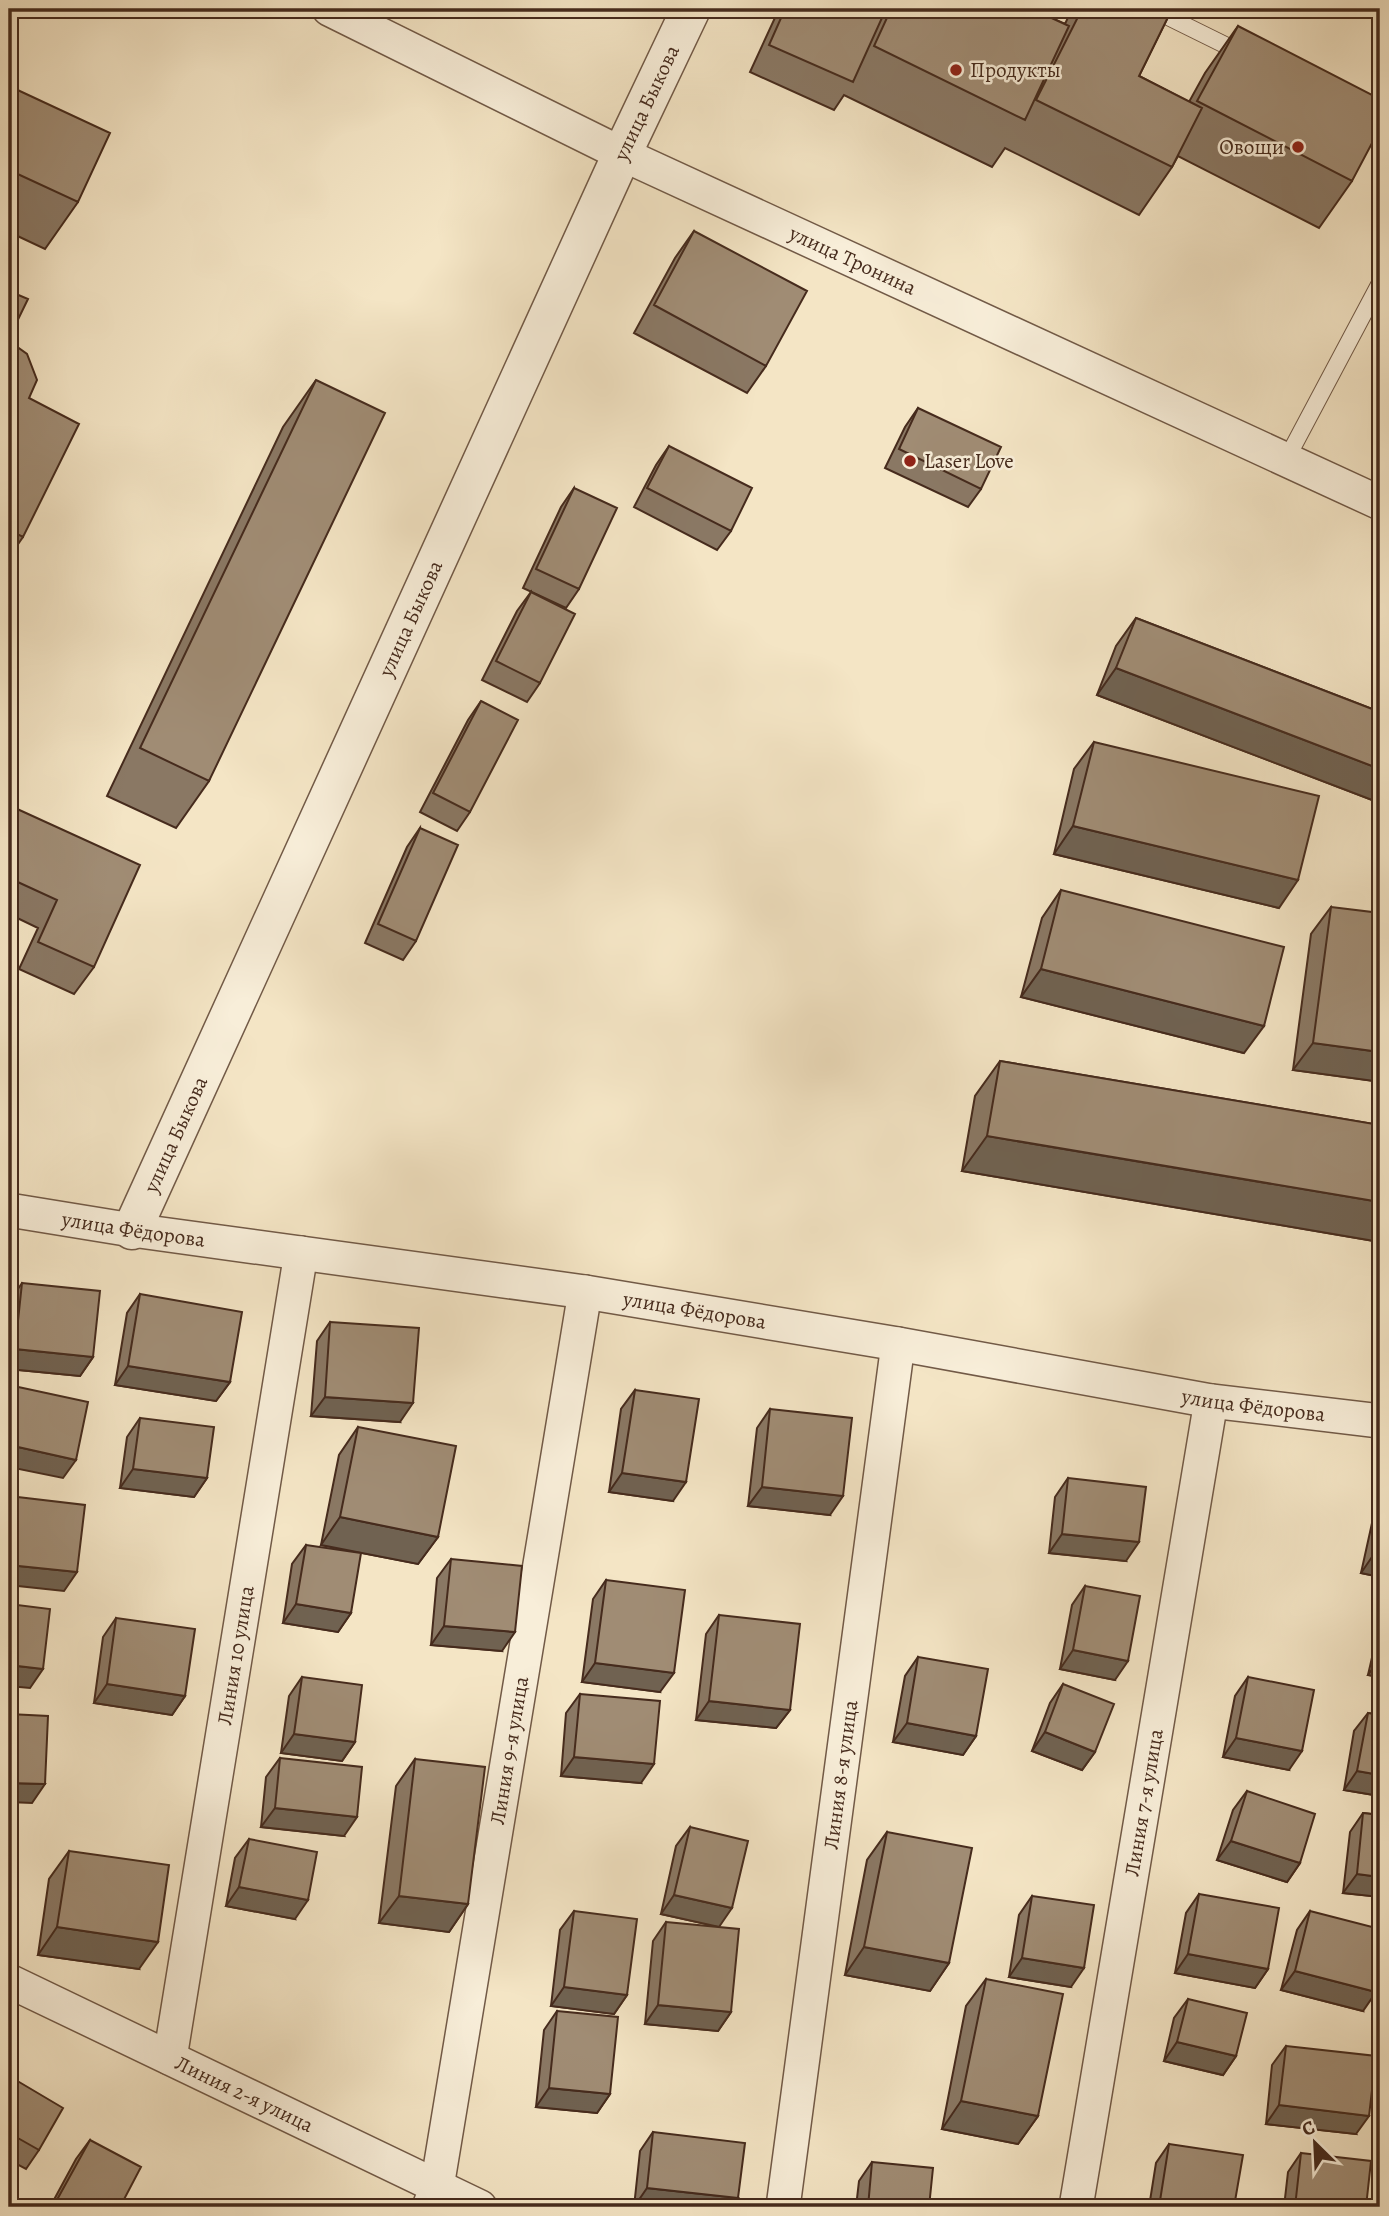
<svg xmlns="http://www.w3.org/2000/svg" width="1389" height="2216" viewBox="0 0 1389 2216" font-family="Alegreya,serif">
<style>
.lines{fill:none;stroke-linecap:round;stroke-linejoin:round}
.service-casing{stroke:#725a47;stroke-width:18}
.minor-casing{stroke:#725a47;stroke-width:36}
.tertiary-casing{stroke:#725a47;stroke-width:41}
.service{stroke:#f8eed9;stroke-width:16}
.minor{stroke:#f8eed9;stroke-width:33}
.tertiary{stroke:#f8eed9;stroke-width:38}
.wall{fill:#8a7864;stroke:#462b1d;stroke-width:2}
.shaded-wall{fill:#706251;stroke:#462b1d;stroke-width:2}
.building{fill:#a08c74;stroke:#462b1d;stroke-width:2}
.poi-dot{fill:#8f2418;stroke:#f8eed9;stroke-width:2.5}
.labels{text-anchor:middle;stroke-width:5;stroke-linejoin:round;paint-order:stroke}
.poi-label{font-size:21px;fill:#462b1d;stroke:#f8eed9;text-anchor:start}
.street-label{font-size:21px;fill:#462b1d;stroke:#f8eed9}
</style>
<rect width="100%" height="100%" fill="#f4e5c5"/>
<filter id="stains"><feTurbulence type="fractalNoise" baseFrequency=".00286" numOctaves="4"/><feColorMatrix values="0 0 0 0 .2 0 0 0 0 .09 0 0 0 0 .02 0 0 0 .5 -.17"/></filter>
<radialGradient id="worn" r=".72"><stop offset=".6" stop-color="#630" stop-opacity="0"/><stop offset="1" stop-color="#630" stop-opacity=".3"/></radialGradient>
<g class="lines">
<defs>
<path id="service" d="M1152 9 1225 45
M1286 460 1380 283"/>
<g id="minor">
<path id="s1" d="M329 9 622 154 1380 503"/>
<path id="s2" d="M9 1210 132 1230 585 1292 898 1344 1211 1401 1380 1421"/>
<path id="s3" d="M9 1981 480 2207"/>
<path id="s4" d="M170 2058 301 1253"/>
<path id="s5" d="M429 2207 437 2187 585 1292"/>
<path id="s6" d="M783 2207 898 1344"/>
<path id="s7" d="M1076 2207 1211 1401"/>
</g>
<g id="tertiary">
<path id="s8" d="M132 1230 622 154 691 9"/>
</g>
</defs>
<use href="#service" class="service-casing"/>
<use href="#minor" class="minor-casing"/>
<use href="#tertiary" class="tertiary-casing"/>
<use href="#service" class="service"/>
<use href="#minor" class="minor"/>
<use href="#tertiary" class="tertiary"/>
</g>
<path class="wall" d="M779 9H1032L1065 24 1072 9H1172L1139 76 1189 102 1205 73 1238 26 1352 181 1319 228 1178 156 1172 167 1139 215 1005 148 992 167 844 95 834 110 750 72Z
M9 86 78 202 45 249 9 232Z
M694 231 766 366 747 393 634 333 675 258Z
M9 341 23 537 9 557Z
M316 380 209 781 176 828 107 796 283 427Z
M918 408 981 489 968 507 885 468 905 427Z
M669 446 731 531 717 550 634 507 656 465Z
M574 488 579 589 566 608 523 588 561 507Z
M531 592 540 683 527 702 482 680 517 611Z
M1136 618 1380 712V803L1097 695 1116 646Z
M481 701 470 812 457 831 420 812 468 720Z
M1094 742 1279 908 1054 854 1074 769Z
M15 808 94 967 74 994 19 969 38 928 9 914V817Z
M420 828 416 941 403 960 365 943 407 847Z
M1061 890 1244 1053 1021 997 1042 918Z
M1331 907 1374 1081 1293 1070 1311 934Z
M1000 1061 1380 1125V1242L962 1171 975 1096Z
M22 1283 93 1357 80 1376 9 1369V1302Z
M140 1294 230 1382 216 1401 115 1385 127 1313Z
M330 1322 400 1422 311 1416 317 1341Z
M635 1390 673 1501 609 1492 621 1409Z
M770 1409 830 1515 748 1506 757 1428Z
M140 1418 207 1478 194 1497 120 1488 127 1437Z
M358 1427 438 1537 418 1564 321 1545 339 1455Z
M1068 1478 1126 1561 1049 1553 1055 1497Z
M1380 1499V1577L1361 1573 1376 1505Z
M306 1545 351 1613 338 1632 283 1623 292 1564Z
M451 1559 502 1651 431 1645 437 1578Z
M606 1580 660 1692 582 1682 593 1599Z
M1085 1586 1115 1680 1060 1669 1072 1605Z
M719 1615 790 1710 776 1728 696 1720 706 1634Z
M116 1618 185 1696 172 1715 94 1703 103 1637Z
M1380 1623V1677L1368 1675Z
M918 1657 976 1736 963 1755 893 1742 905 1676Z
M302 1677 355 1742 342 1761 281 1753 289 1696Z
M1248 1677 1289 1770 1223 1757 1235 1696Z
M1063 1684 1095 1752 1082 1770 1032 1751 1050 1703Z
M580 1694 641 1783 561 1776 566 1713Z
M1368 1713 1380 1715V1796L1344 1790 1354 1731Z
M280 1758 344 1836 261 1827 266 1777Z
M415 1759 468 1904 449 1932 379 1923 396 1786Z
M1247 1791 1300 1863 1287 1882 1217 1860 1233 1810Z
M1363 1813 1380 1815V1897L1343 1893 1350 1832Z
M690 1827 719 1927 661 1914 676 1846Z
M887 1832 949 1963 930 1991 845 1975 867 1860Z
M249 1839 295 1919 226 1906 235 1858Z
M69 1851 139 1969 38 1955 49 1879Z
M1199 1894 1268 1969 1255 1988 1175 1973 1186 1913Z
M1032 1896 1071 1987 1009 1977 1019 1915Z
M574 1911 627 1995 614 2014 551 2006 560 1930Z
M1310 1911 1363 2011 1281 1990 1297 1930Z
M666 1922 731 2012 718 2031 645 2024 653 1941Z
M986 1979 1038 2116 1018 2144 942 2129 966 2006Z
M1188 1999 1236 2056 1223 2075 1164 2061 1174 2018Z
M557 2011 610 2094 597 2113 536 2107 544 2030Z
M1286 2046 1356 2134 1266 2124 1272 2065Z
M9 2076 39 2150 26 2169 9 2160Z
M653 2132 738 2198 731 2207H634L640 2151Z
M90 2140 120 2207H50L76 2159Z
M1169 2144 1234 2207H1149L1156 2163Z
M1301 2153 1366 2207H1284L1288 2172Z
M872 2162 929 2207H856L859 2181Z"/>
<path class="shaded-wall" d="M1116 668 1380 769V803L1097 695Z
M1073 826 1298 880 1279 908 1054 854Z
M1041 969 1264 1026 1244 1053 1021 997Z
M1313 1043 1380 1052V1071L1374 1081 1293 1070Z
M987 1136 1380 1202V1242L962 1171Z
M15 1349 93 1357 80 1376 9 1369V1357Z
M128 1366 230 1382 216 1401 115 1385Z
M325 1397 413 1403 400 1422 311 1416Z
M9 1445 76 1460 63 1478 9 1467Z
M133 1469 207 1478 194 1497 120 1488Z
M622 1473 686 1482 673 1501 609 1492Z
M762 1487 843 1496 830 1515 748 1506Z
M340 1517 438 1537 418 1564 321 1545Z
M1062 1534 1139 1542 1126 1561 1049 1553Z
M1374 1554 1380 1555V1577L1361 1573Z
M9 1565 77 1572 64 1591 9 1585Z
M296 1604 351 1613 338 1632 283 1623Z
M444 1626 515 1632 502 1651 431 1645Z
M1073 1650 1128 1661 1115 1680 1060 1669Z
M1380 1658V1677L1368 1675Z
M595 1663 674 1673 660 1692 582 1682Z
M9 1665 43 1669 30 1688 9 1686Z
M107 1684 185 1696 172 1715 94 1703Z
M709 1701 790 1710 776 1728 696 1720Z
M907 1723 976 1736 963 1755 893 1742Z
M1045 1732 1095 1752 1082 1770 1032 1751Z
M294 1734 355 1742 342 1761 281 1753Z
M1236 1738 1302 1751 1289 1770 1223 1757Z
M574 1757 654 1764 641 1783 561 1776Z
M1357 1771 1380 1775V1796L1344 1790Z
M9 1783 45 1784 32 1803 9 1802Z
M275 1808 357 1817 344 1836 261 1827Z
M1231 1841 1300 1863 1287 1882 1217 1860Z
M1357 1874 1380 1877V1897L1343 1893Z
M239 1887 308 1900 295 1919 226 1906Z
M674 1895 732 1908 719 1927 661 1914Z
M399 1896 468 1904 449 1932 379 1923Z
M57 1927 158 1942 139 1969 38 1955Z
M864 1947 949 1963 930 1991 845 1975Z
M1188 1954 1268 1969 1255 1988 1175 1973Z
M1022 1958 1084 1968 1071 1987 1009 1977Z
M1295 1971 1376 1992 1363 2011 1281 1990Z
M564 1987 627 1995 614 2014 551 2006Z
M658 2005 731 2012 718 2031 645 2024Z
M1177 2042 1236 2056 1223 2075 1164 2061Z
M549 2088 610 2094 597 2113 536 2107Z
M961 2101 1038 2116 1018 2144 942 2129Z
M1279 2105 1369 2116 1356 2134 1266 2124Z
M647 2188 738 2198 731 2207H634Z"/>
<path class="building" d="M785 9H886L853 82 769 45Z
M891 9H1032L1069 26 1025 120 874 46Z
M1082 9H1172L1139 76 1202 108 1172 167 1036 100Z
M1238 26 1380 99V128L1352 181 1197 101Z
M9 86 110 133 78 202 9 170Z
M694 231 807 291 766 366 654 305Z
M9 291 28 299 9 338Z
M9 341 27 354 37 380 29 398 79 424 23 537 9 530Z
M316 380 385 413 209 781 140 748Z
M918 408 1001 447 981 489 899 449Z
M669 446 752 488 731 531 647 488Z
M574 488 617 508 579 589 536 569Z
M531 592 575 614 540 683 496 661Z
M1136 618 1380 712V769L1116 668Z
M481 701 518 720 470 812 433 793Z
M1094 742 1319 796 1298 880 1073 826Z
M15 808 140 865 94 967 38 942 57 900 9 878V822Z
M420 828 458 845 416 941 378 924Z
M1061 890 1284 947 1264 1026 1041 969Z
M1331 907 1380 913V1052L1313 1043Z
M1000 1061 1380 1125V1202L987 1136Z
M22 1283 100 1291 93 1357 15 1349Z
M140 1294 242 1312 230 1382 128 1366Z
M330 1322 419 1328 413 1403 325 1397Z
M9 1385 88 1402 76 1460 9 1445Z
M635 1390 699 1399 686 1482 622 1473Z
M770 1409 852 1418 843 1496 762 1487Z
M140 1418 214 1427 207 1478 133 1469Z
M358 1427 456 1446 438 1537 340 1517Z
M1068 1478 1146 1487 1139 1542 1062 1534Z
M9 1496 85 1505 77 1572 9 1565Z
M1380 1527V1555L1374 1554Z
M306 1545 361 1553 351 1613 296 1604Z
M451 1559 522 1566 515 1632 444 1626Z
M606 1580 685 1590 674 1673 595 1663Z
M1085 1586 1140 1596 1128 1661 1073 1650Z
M9 1604 50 1609 43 1669 9 1665Z
M719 1615 800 1624 790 1710 709 1701Z
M116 1618 195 1629 185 1696 107 1684Z
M918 1657 988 1669 976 1736 907 1723Z
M302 1677 362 1685 355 1742 294 1734Z
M1248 1677 1314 1690 1302 1751 1236 1738Z
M1063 1684 1114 1704 1095 1752 1045 1732Z
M580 1694 660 1701 654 1764 574 1757Z
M1368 1713 1380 1715V1775L1357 1771Z
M9 1714 48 1716 45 1784 9 1783Z
M280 1758 362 1767 357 1817 275 1808Z
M415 1759 485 1767 468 1904 399 1896Z
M1247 1791 1315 1814 1300 1863 1231 1841Z
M1363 1813 1380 1815V1877L1357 1874Z
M690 1827 748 1841 732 1908 674 1895Z
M887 1832 972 1848 949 1963 864 1947Z
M249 1839 317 1852 308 1900 239 1887Z
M69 1851 169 1865 158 1942 57 1927Z
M1199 1894 1279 1908 1268 1969 1188 1954Z
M1032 1896 1094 1905 1084 1968 1022 1958Z
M574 1911 637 1919 627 1995 564 1987Z
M1310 1911 1380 1929V1977L1376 1992 1295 1971Z
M666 1922 739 1929 731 2012 658 2005Z
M986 1979 1063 1994 1038 2116 961 2101Z
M1188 1999 1247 2013 1236 2056 1177 2042Z
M557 2011 618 2017 610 2094 549 2088Z
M1286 2046 1376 2056 1369 2116 1279 2105Z
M9 2076 63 2108 39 2150 9 2133Z
M653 2132 745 2143 738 2198 647 2188Z
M90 2140 141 2167 120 2207H53Z
M1169 2144 1243 2155 1234 2207H1159Z
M1301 2153 1371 2161 1366 2207H1295Z
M872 2162 933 2168 929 2207H868Z
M989 2202 1021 2207H989Z"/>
<g class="poi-dot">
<circle cx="956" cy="70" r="7"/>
<circle cx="1298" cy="147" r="7"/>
<circle cx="910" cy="461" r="7"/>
</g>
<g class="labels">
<g class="poi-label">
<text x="970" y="77">Продукты</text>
<text x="1284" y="154" text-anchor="end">Овощи</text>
<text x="924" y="468">Laser Love</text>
</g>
<g class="street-label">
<text dy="7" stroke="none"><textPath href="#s8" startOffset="1239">улица Быкова</textPath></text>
<text dy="7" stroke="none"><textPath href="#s1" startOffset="581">улица Тронина</textPath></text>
<text dy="7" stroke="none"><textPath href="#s8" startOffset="672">улица Быкова</textPath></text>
<text dy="7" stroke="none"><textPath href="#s8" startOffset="105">улица Быкова</textPath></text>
<text dy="7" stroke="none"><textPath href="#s2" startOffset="126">улица Фёдорова</textPath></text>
<text dy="7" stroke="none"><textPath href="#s2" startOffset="693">улица Фёдорова</textPath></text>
<text dy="7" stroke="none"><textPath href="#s2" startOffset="1260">улица Фёдорова</textPath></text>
<text dy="7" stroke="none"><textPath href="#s4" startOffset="408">Линия 10 улица</textPath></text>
<text dy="7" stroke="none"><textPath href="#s5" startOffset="464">Линия 9-я улица</textPath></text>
<text dy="7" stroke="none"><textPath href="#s6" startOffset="436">Линия 8-я улица</textPath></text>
<text dy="7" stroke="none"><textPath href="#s7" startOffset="410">Линия 7-я улица</textPath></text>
<text dy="7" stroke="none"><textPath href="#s3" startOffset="261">Линия 2-я улица</textPath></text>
</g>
</g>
<rect width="1389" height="2216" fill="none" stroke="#f4e5c5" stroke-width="35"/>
<rect x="10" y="10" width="1368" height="2195" fill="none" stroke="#462b1d" stroke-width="3.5"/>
<rect x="18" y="18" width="1354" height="2181" fill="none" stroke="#462b1d" stroke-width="2"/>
<g transform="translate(1315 2143) rotate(336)" stroke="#f8eed9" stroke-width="5" paint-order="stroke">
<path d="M0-5L12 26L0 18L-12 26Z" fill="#462b1d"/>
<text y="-10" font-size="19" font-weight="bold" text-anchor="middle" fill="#462b1d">С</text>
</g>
<rect width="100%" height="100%" filter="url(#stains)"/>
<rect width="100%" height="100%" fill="url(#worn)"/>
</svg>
